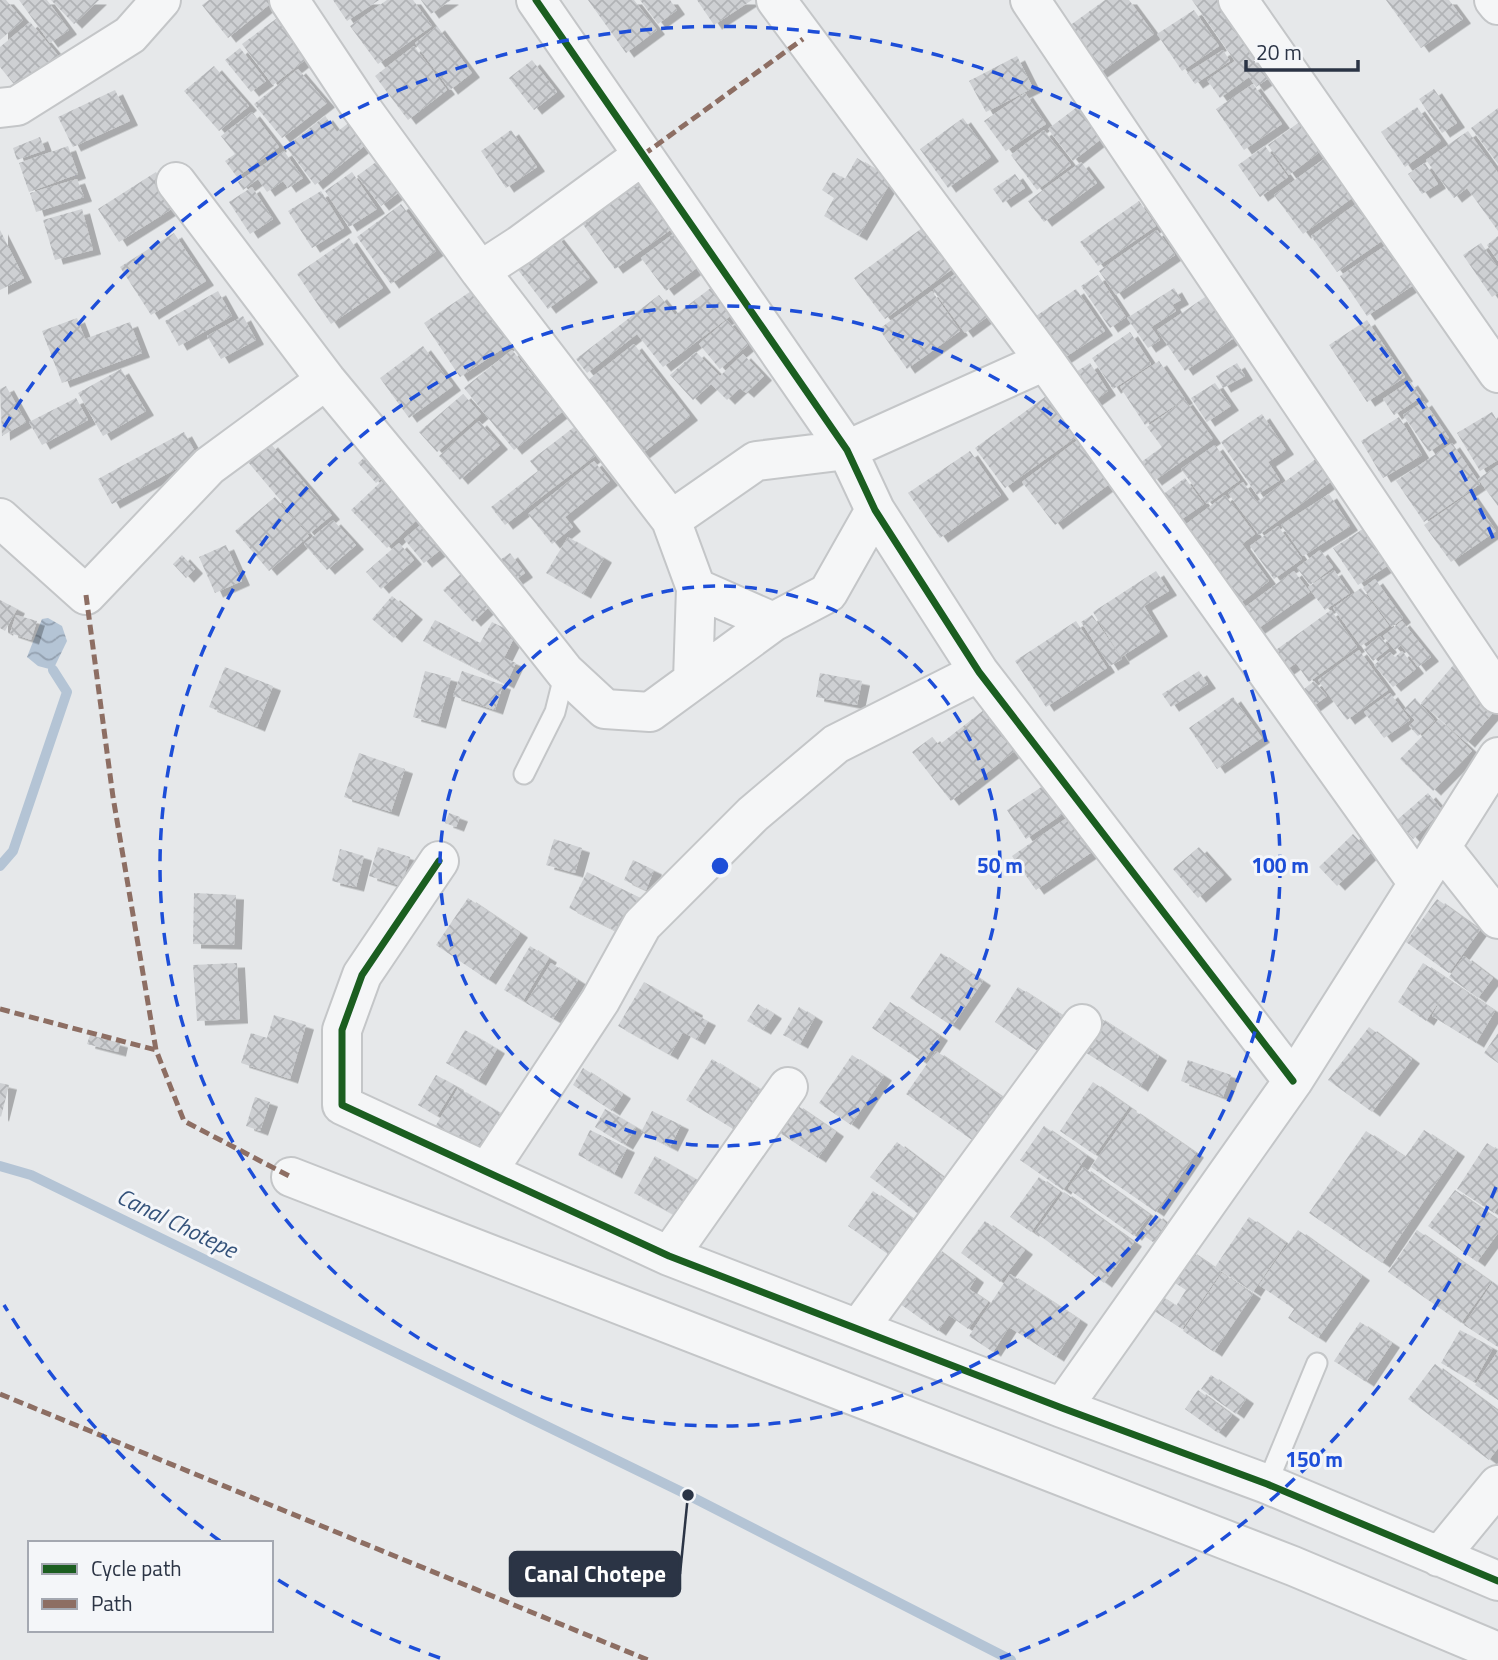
<svg xmlns="http://www.w3.org/2000/svg" width="1498" height="1660" viewBox="0 0 1498 1660" font-family="'Titillium Web',sans-serif">
<style>
.water{fill:url(#water-waves)}
.lines{fill:none;stroke-linecap:round;stroke-linejoin:round}
.stream{stroke:#b4c4d5;stroke-width:10}
.building{fill:url(#building-cross-hatch);filter:url(#shadow)}
.lane-casing{stroke:#c4c6c8;stroke-width:23}
.street-casing{stroke:#c4c6c8;stroke-width:42}
.lane{stroke:#f5f6f7;stroke-width:19}
.street{stroke:#f5f6f7;stroke-width:38}
.quiet{stroke:#8d6e63;stroke-width:5;stroke-dasharray:10 5;stroke-linecap:butt}
.cycleway-casing{stroke:#f4f6f9;stroke-width:11}
.cycleway{stroke:#1b5e20;stroke-width:7}
.ring{fill:none;stroke:#1d4ed8;stroke-width:3.5;stroke-dasharray:12 9}
.labels{text-anchor:middle;stroke-width:6;stroke-linejoin:round;paint-order:stroke}
.water-label{font-size:23px;font-style:italic;fill:#34527a;stroke:#f4f6f9}
.centre{fill:#1d4ed8;stroke:#f4f6f9;stroke-width:3.5}
.ring-label{font-size:21px;text-anchor:middle;font-weight:bold;fill:#1d4ed8;stroke:#f4f6f9;stroke-width:6;stroke-linejoin:round;paint-order:stroke}
.leader{fill:none;stroke:#2b3445;stroke-width:2.5}
.callout-dot{fill:#2b3445;stroke:#f4f6f9;stroke-width:2.5}
.callout{fill:#2b3445;stroke:#2b3445;stroke-width:2.5}
.callout-label{font-size:23px;text-anchor:middle;font-weight:bold;fill:#fff}
</style>
<defs>
<pattern id="water-waves" width="16" height="10" patternUnits="userSpaceOnUse" patternTransform="scale(1.75)"><rect width="16" height="10" fill="#b4c4d5"/><path d="M0 5q4-4 8 0t8 0" fill="none" stroke="#93a0af"/></pattern>
<pattern id="building-cross-hatch" width="8" height="8" patternUnits="userSpaceOnUse" patternTransform="scale(1.75)"><rect width="8" height="8" fill="#ced0d3"/><path d="M0 0l8 8M0 8l8-8" fill="none" stroke="#b1b3b6"/></pattern>
<filter id="shadow"><feDropShadow dx="8" dy="4.5" stdDeviation="0" flood-color="#0004"/></filter>
</defs>
<rect width="100%" height="100%" fill="#e6e8ea"/>
<path class="water" d="M48 618 62 626 67 641 53 670 38 666 27 657 42 619Z"/>
<g class="lines">
<path class="stream" d="M0 866 13 851 67 692 53 670
M0 1166 31 1175 688 1495 1011 1660"/>
</g>
<path class="building" d="M0 0H6L23 20 0 40Z
M19 0H47L69 30 50 43Z
M51 0H99L74 24Z
M209 0H275L228 38 202 5Z
M333 0H379L347 21Z
M387 0H413L432 26 378 64 350 26Z
M421 0H451L431 14Z
M588 0H634L657 30 626 53Z
M640 0H670L677 10 658 24Z
M697 0H752L714 25Z
M1105 0H1129L1154 34 1098 74 1065 29Z
M1192 0H1229L1279 71 1256 87 1249 77 1220 98 1207 80 1235 61Z
M1386 0H1449L1463 19 1421 48Z
M1194 10 1219 46 1182 71 1157 34Z
M284 13 314 53 273 85 242 44Z
M30 22 62 60 22 94 0 67V47Z
M437 26 472 73 450 90 415 43Z
M414 46 447 90 408 120 375 76Z
M240 48 266 81 251 92 225 60Z
M1223 50 1230 61 1195 84 1187 73Z
M1017 56 1033 88 986 112 969 81Z
M532 60 557 92 534 110 509 78Z
M214 66 249 106 219 131 184 91Z
M298 69 327 103 282 138 254 104Z
M1253 84 1282 124 1244 150 1216 109Z
M1434 89 1457 123 1442 133 1419 99Z
M115 90 130 121 73 147 58 117Z
M1025 93 1046 124 1006 151 984 121Z
M1081 104 1105 136 1073 161 1048 129Z
M1417 107 1441 141 1405 167 1381 132Z
M1498 108V164L1471 128Z
M252 112 279 147 237 177 225 161 235 154 221 136Z
M360 114 377 136 315 185 286 147 325 116 337 132Z
M1309 115 1330 144 1289 175 1268 145Z
M963 118 991 157 948 188 920 149Z
M511 130 537 167 506 188 481 151Z
M1044 130 1071 165 1037 190 1011 155Z
M1468 131 1498 173V231L1467 188 1454 198 1426 160Z
M40 137 45 150 17 160 13 148Z
M68 146 78 174 29 192 19 163Z
M1265 146 1288 177 1260 197 1238 165Z
M284 151 303 178 288 188 283 181 267 192 258 179 243 190 238 182Z
M391 151 414 181 381 206 357 176Z
M1335 151 1363 190 1303 234 1274 195Z
M857 158 892 180 859 236 824 216 834 198 822 190 833 172 845 179Z
M1081 162 1097 183 1044 222 1028 201Z
M1425 163 1438 184 1422 194 1408 174Z
M156 172 178 205 119 242 98 209Z
M352 172 377 209 349 227 325 191Z
M1015 174 1025 188 1003 203 993 189Z
M77 179 84 197 36 212 30 193Z
M642 180 676 226 615 269 582 223Z
M252 187 273 219 250 234 229 202Z
M321 191 344 228 312 248 288 211Z
M1363 199 1389 236 1337 272 1311 236Z
M1139 201 1156 226 1098 266 1080 242Z
M401 204 436 251 391 284 357 237Z
M82 209 93 250 55 260 43 220Z
M925 226 955 267 885 319 854 278Z
M681 228 706 261 666 291 641 258Z
M0 230 24 278 0 290Z
M1157 230 1175 255 1116 295 1099 271Z
M174 233 206 281 151 315 120 267Z
M556 235 590 278 548 309 515 266Z
M1400 236 1427 276 1367 316 1340 276Z
M1498 236V261L1487 245Z
M349 238 383 288 331 324 297 274Z
M1481 243 1498 268V293L1492 297 1463 255Z
M955 274 987 317 965 333 933 290Z
M1098 275 1126 317 1110 328 1081 286Z
M483 283 520 337 460 377 424 323Z
M712 287 733 314 663 367 637 334 587 373 576 359 659 295 675 315Z
M1174 288 1181 300 1172 305 1176 311 1151 327 1160 340 1148 348 1127 318Z
M1076 289 1105 331 1061 360 1033 318Z
M218 291 232 316 179 346 165 321Z
M932 291 960 331 907 369 879 329Z
M1208 295 1237 336 1185 371 1157 330Z
M243 316 256 340 221 359 207 336Z
M77 318 85 339 130 322 142 353 62 383 42 331Z
M727 320 748 345 720 369 699 344Z
M1367 320 1405 377 1367 402 1329 345Z
M1130 332 1151 364 1113 389 1092 358Z
M634 344 690 416 635 459 578 388Z
M423 346 453 386 409 418 380 378Z
M512 350 562 412 514 450 464 388Z
M696 352 720 376 743 354 764 376 746 393 740 388 727 400 711 384 693 400 670 375Z
M1159 361 1185 399 1145 425 1120 387Z
M1090 363 1108 391 1087 406 1068 377Z
M1237 363 1245 376 1223 388 1216 376Z
M121 369 146 411 103 436 78 393Z
M1410 381 1421 397 1394 415 1383 399Z
M1215 383 1231 406 1207 422 1191 398Z
M6 386 26 422 2 436 0 389Z
M463 394 481 414 437 452 419 432Z
M1049 394 1079 435 1005 488 975 448Z
M76 398 88 420 42 445 29 422Z
M1185 400 1213 439 1154 481 1140 463 1162 447 1147 427Z
M1424 401 1449 438 1429 452 1403 415Z
M1492 412 1498 422V460L1480 471 1457 433Z
M1262 414 1286 450 1268 462 1280 480 1257 495 1221 442Z
M1399 417 1422 455 1383 478 1361 441Z
M479 421 500 445 460 480 439 456Z
M578 424 600 452 505 525 491 507 538 471 530 461Z
M184 432 198 457 112 504 98 479Z
M1079 439 1112 482 1055 525 1022 482Z
M270 443 332 515 309 534 248 462Z
M1452 443 1480 484 1424 522 1396 481Z
M1215 445 1240 480 1207 504 1181 469Z
M373 450 390 471 376 483 358 463Z
M970 451 1001 495 940 538 908 493Z
M1324 453 1340 475 1259 535 1228 493 1243 482 1257 502Z
M594 461 610 481 565 517 573 527 552 544 528 514Z
M1498 465V506L1478 479Z
M386 477 422 515 387 548 351 510Z
M1185 478 1204 504 1176 523 1158 498Z
M1470 493 1496 531 1451 562 1424 525Z
M1329 494 1350 526 1303 556 1281 525Z
M1225 495 1255 534 1242 544 1269 581 1239 604 1181 528Z
M275 497 309 536 269 571 235 531Z
M333 520 356 545 327 570 304 544Z
M424 522 444 547 424 563 404 539Z
M1371 524 1395 561 1358 585 1333 548Z
M1278 526 1302 559 1274 579 1250 546Z
M568 537 604 558 583 594 546 573Z
M399 543 414 560 381 589 366 572Z
M226 545 242 581 215 593 199 557Z
M1320 550 1333 567 1310 585 1297 568Z
M510 553 525 573 515 580 500 560Z
M182 555 195 569 186 578 173 564Z
M473 563 503 594 473 622 443 590Z
M1334 570 1350 593 1325 610 1308 587Z
M1156 571 1169 591 1144 606 1160 632 1121 657 1093 612Z
M1294 571 1310 592 1256 630 1241 610Z
M1375 579 1403 618 1392 627 1363 588Z
M1361 588 1389 626 1361 646 1333 608Z
M392 596 415 615 394 638 372 619Z
M0 600 17 609 5 631 0 628Z
M1331 610 1357 647 1309 682 1296 663 1282 673 1269 655Z
M16 615 37 621 31 640 10 633Z
M1092 615 1122 659 1110 666 1081 622Z
M435 620 480 643 492 622 516 634 504 658 516 663 506 684 423 641Z
M1076 621 1107 668 1046 707 1015 661Z
M1402 621 1431 657 1418 667 1401 645 1395 650 1383 636Z
M1380 636 1389 648 1373 661 1364 649Z
M1359 650 1388 690 1347 720 1318 680Z
M1402 651 1416 669 1393 687 1374 665 1390 652 1395 657Z
M1456 662 1498 707 1467 743 1421 703Z
M225 667 273 686 257 727 209 707Z
M425 671 451 678 438 724 413 717Z
M462 671 503 685 495 710 453 696Z
M1199 671 1208 684 1171 707 1162 694Z
M820 673 862 681 857 705 816 697Z
M1314 681 1327 696 1311 708 1299 693Z
M1390 693 1410 720 1384 738 1364 712Z
M1233 697 1262 738 1217 769 1189 728Z
M1415 698 1435 721 1418 736 1409 726 1415 720 1404 709Z
M989 706 1021 746 951 801 912 752 932 737 939 745Z
M1439 719 1472 751 1433 791 1400 759Z
M359 753 405 769 391 812 344 797Z
M1046 784 1064 813 1026 839 1007 810Z
M1428 793 1444 812 1413 839 1397 820Z
M449 813 460 817 456 827 445 823Z
M1068 817 1092 852 1036 890 1012 856Z
M1353 834 1371 853 1337 886 1319 867Z
M554 839 582 848 575 873 546 865Z
M378 847 410 857 401 886 369 876Z
M1199 847 1224 875 1198 898 1173 869Z
M340 849 364 856 356 887 332 881Z
M633 860 654 870 646 890 624 880Z
M587 872 651 903 633 939 569 908Z
M194 893 236 895 234 945 193 944Z
M468 898 520 933 488 980 436 945Z
M1437 899 1480 930 1449 973 1406 942Z
M530 946 549 958 523 1001 504 990Z
M941 953 983 981 952 1026 910 998Z
M1464 956 1493 978 1478 998 1449 977Z
M237 963 240 1019 197 1021 193 965Z
M551 963 578 980 553 1019 526 1003Z
M1423 963 1495 1011 1476 1043 1432 1016 1444 994 1426 1021 1398 1002Z
M644 982 695 1011 694 1014 708 1021 697 1040 683 1032 670 1055 618 1026Z
M1018 987 1066 1018 1042 1054 995 1022Z
M890 1002 940 1036 923 1062 872 1028Z
M758 1004 774 1014 763 1030 747 1021Z
M799 1007 815 1017 800 1044 783 1035Z
M274 1015 306 1025 290 1079 241 1063 251 1033 267 1038Z
M1097 1016 1159 1056 1140 1087 1077 1047Z
M1369 1027 1412 1059 1372 1112 1328 1080Z
M465 1030 497 1049 478 1081 446 1063Z
M1498 1033V1063L1484 1053Z
M90 1035 120 1043 118 1052 87 1044Z
M936 1051 1005 1099 975 1142 906 1094Z
M852 1055 884 1076 851 1125 819 1103Z
M712 1059 761 1090 735 1130 686 1100Z
M1188 1060 1231 1075 1223 1097 1181 1081Z
M583 1068 623 1094 612 1111 573 1085Z
M436 1075 456 1086 437 1116 418 1105Z
M1093 1082 1129 1107 1095 1155 1060 1131Z
M0 1083 9 1085 1 1117 0 1116Z
M458 1088 512 1120 489 1159 435 1127Z
M255 1097 270 1102 260 1131 246 1126Z
M795 1104 836 1132 818 1158 777 1131Z
M605 1109 636 1127 625 1145 595 1127Z
M1132 1109 1196 1153 1156 1212 1091 1167Z
M652 1111 681 1125 670 1147 641 1132Z
M1044 1126 1087 1156 1063 1190 1020 1160Z
M590 1130 627 1148 614 1174 578 1155Z
M1424 1130 1457 1152 1382 1263 1309 1213 1366 1131 1405 1157Z
M897 1142 952 1184 925 1219 870 1177Z
M1487 1143 1498 1150V1207L1494 1213 1457 1189Z
M655 1156 699 1181 678 1217 634 1193Z
M1083 1167 1150 1215 1134 1236 1068 1189Z
M1039 1177 1060 1192 1031 1232 1010 1217Z
M1455 1190 1498 1220V1233L1477 1262 1428 1226Z
M873 1191 917 1222 892 1257 848 1226Z
M1064 1192 1134 1242 1104 1283 1035 1232Z
M1155 1214 1166 1223 1153 1242 1141 1234Z
M1249 1217 1286 1243 1253 1292 1215 1267Z
M985 1221 1025 1250 1000 1282 961 1253Z
M1298 1230 1362 1276 1318 1338 1288 1318 1294 1309 1259 1285Z
M1417 1230 1491 1282 1461 1323 1388 1272Z
M934 1247 976 1278 969 1289 988 1302 968 1329 949 1315 938 1331 896 1301Z
M1189 1250 1221 1272 1182 1329 1148 1307 1157 1294 1176 1306 1186 1290 1169 1279Z
M1222 1273 1253 1294 1214 1352 1183 1331Z
M1010 1274 1080 1320 1056 1357 1009 1327 993 1352 969 1336Z
M1493 1282 1498 1286V1347L1464 1325Z
M1360 1322 1392 1343 1366 1382 1334 1361Z
M1460 1330 1493 1348 1474 1382 1441 1363Z
M1498 1351V1400L1475 1385Z
M1435 1364 1498 1411V1448L1489 1460 1408 1399Z
M1211 1375 1246 1399 1236 1414 1201 1389Z
M1198 1390 1232 1415 1218 1433 1185 1409Z"/>
<g class="lines">
<defs>
<path id="lane" d="M524 774 555 712 565 672
M1267 1484 1317 1363"/>
<path id="street" d="M289 0 357 102 480 271 671 520 696 588 693 680
M536 0 847 450 875 510 979 672 1293 1081
M776 0 1045 361 1417 882
M1030 0 1498 694
M1238 0 1498 373
M1494 0 1498 5
M0 108 17 106 130 35 161 0
M176 182 326 380 509 601 565 672 605 709 650 712 773 622 828 593 875 510
M480 271 520 245 643 155
M0 518 86 595 209 466 326 380
M671 520 756 461 847 450 1045 361
M696 588 773 622
M1441 847 1498 919
M439 861 362 975 342 1030V1105L669 1256 1062 1408 1267 1484 1498 1581
M487 1172 600 1001 642 925 753 814 836 744 979 672
M291 1177 1293 1566 1498 1652
M669 1256 788 1087
M859 1328 1082 1024
M1062 1408 1293 1081 1498 757
M1439 1557 1498 1485"/>
</defs>
<use href="#lane" class="lane-casing"/>
<use href="#street" class="street-casing"/>
<use href="#lane" class="lane"/>
<use href="#street" class="street"/>
<path class="quiet" d="M643 155 803 39
M86 595 113 797 156 1050 184 1121 291 1177
M0 1009 156 1050
M0 1394 648 1660"/>
<defs>
<path id="cycleway" d="M536 0 847 450 875 510 979 672 1293 1081
M439 861 362 975 342 1030V1105L669 1256 1062 1408 1267 1484 1498 1581"/>
</defs>
<use href="#cycleway" class="cycleway-casing"/>
<use href="#cycleway" class="cycleway"/>
</g>
<g class="ring">
<circle cx="720" cy="866" r="280"/>
<circle cx="720" cy="866" r="560"/>
<path d="M1496 1187A840 840 0 0 1 1000 1658M440 1658A840 840 0 0 1 275 1578M220 1541A840 840 0 0 1 4 1305M4 427A840 840 0 0 1 1496 545"/>
</g>
<g class="labels">
<g class="water-label">
<text transform="translate(177 1223) rotate(26)" y="8">Canal Chotepe</text>
</g>
</g>
<circle cx="720" cy="866" r="10" class="centre"/>
<g class="ring-label">
<text x="1000" y="873">50 m</text>
<text x="1280" y="873">100 m</text>
<text x="1314" y="1467">150 m</text>
</g>
<path class="leader" d="M688 1495L680 1574"/>
<circle class="callout-dot" cx="688" cy="1495" r="7"/>
<rect class="callout" x="510" y="1552" width="170" height="44" rx="7"/>
<g class="callout-label">
<text x="595" y="1582">Canal Chotepe</text>
</g>
<rect x="28" y="1541" width="245" height="91" fill="#f4f6f9" stroke="#a4a8b1" stroke-width="2"/>
<rect x="42" y="1564" width="35" height="10" fill="#1b5e20" stroke="#a4a8b1" stroke-width="2"/>
<text x="91" y="1576" font-size="21" fill="#2b3445">Cycle path</text>
<rect x="42" y="1599" width="35" height="10" fill="#8d6e63" stroke="#a4a8b1" stroke-width="2"/>
<text x="91" y="1611" font-size="21" fill="#2b3445">Path</text>
<path d="M1246 60v10h112v-10" fill="none" stroke="#2b3445" stroke-width="3.5"/>
<text x="1256" y="60" font-size="21" fill="#2b3445" stroke="#f4f6f9" stroke-width="5" paint-order="stroke">20 m</text>
</svg>
